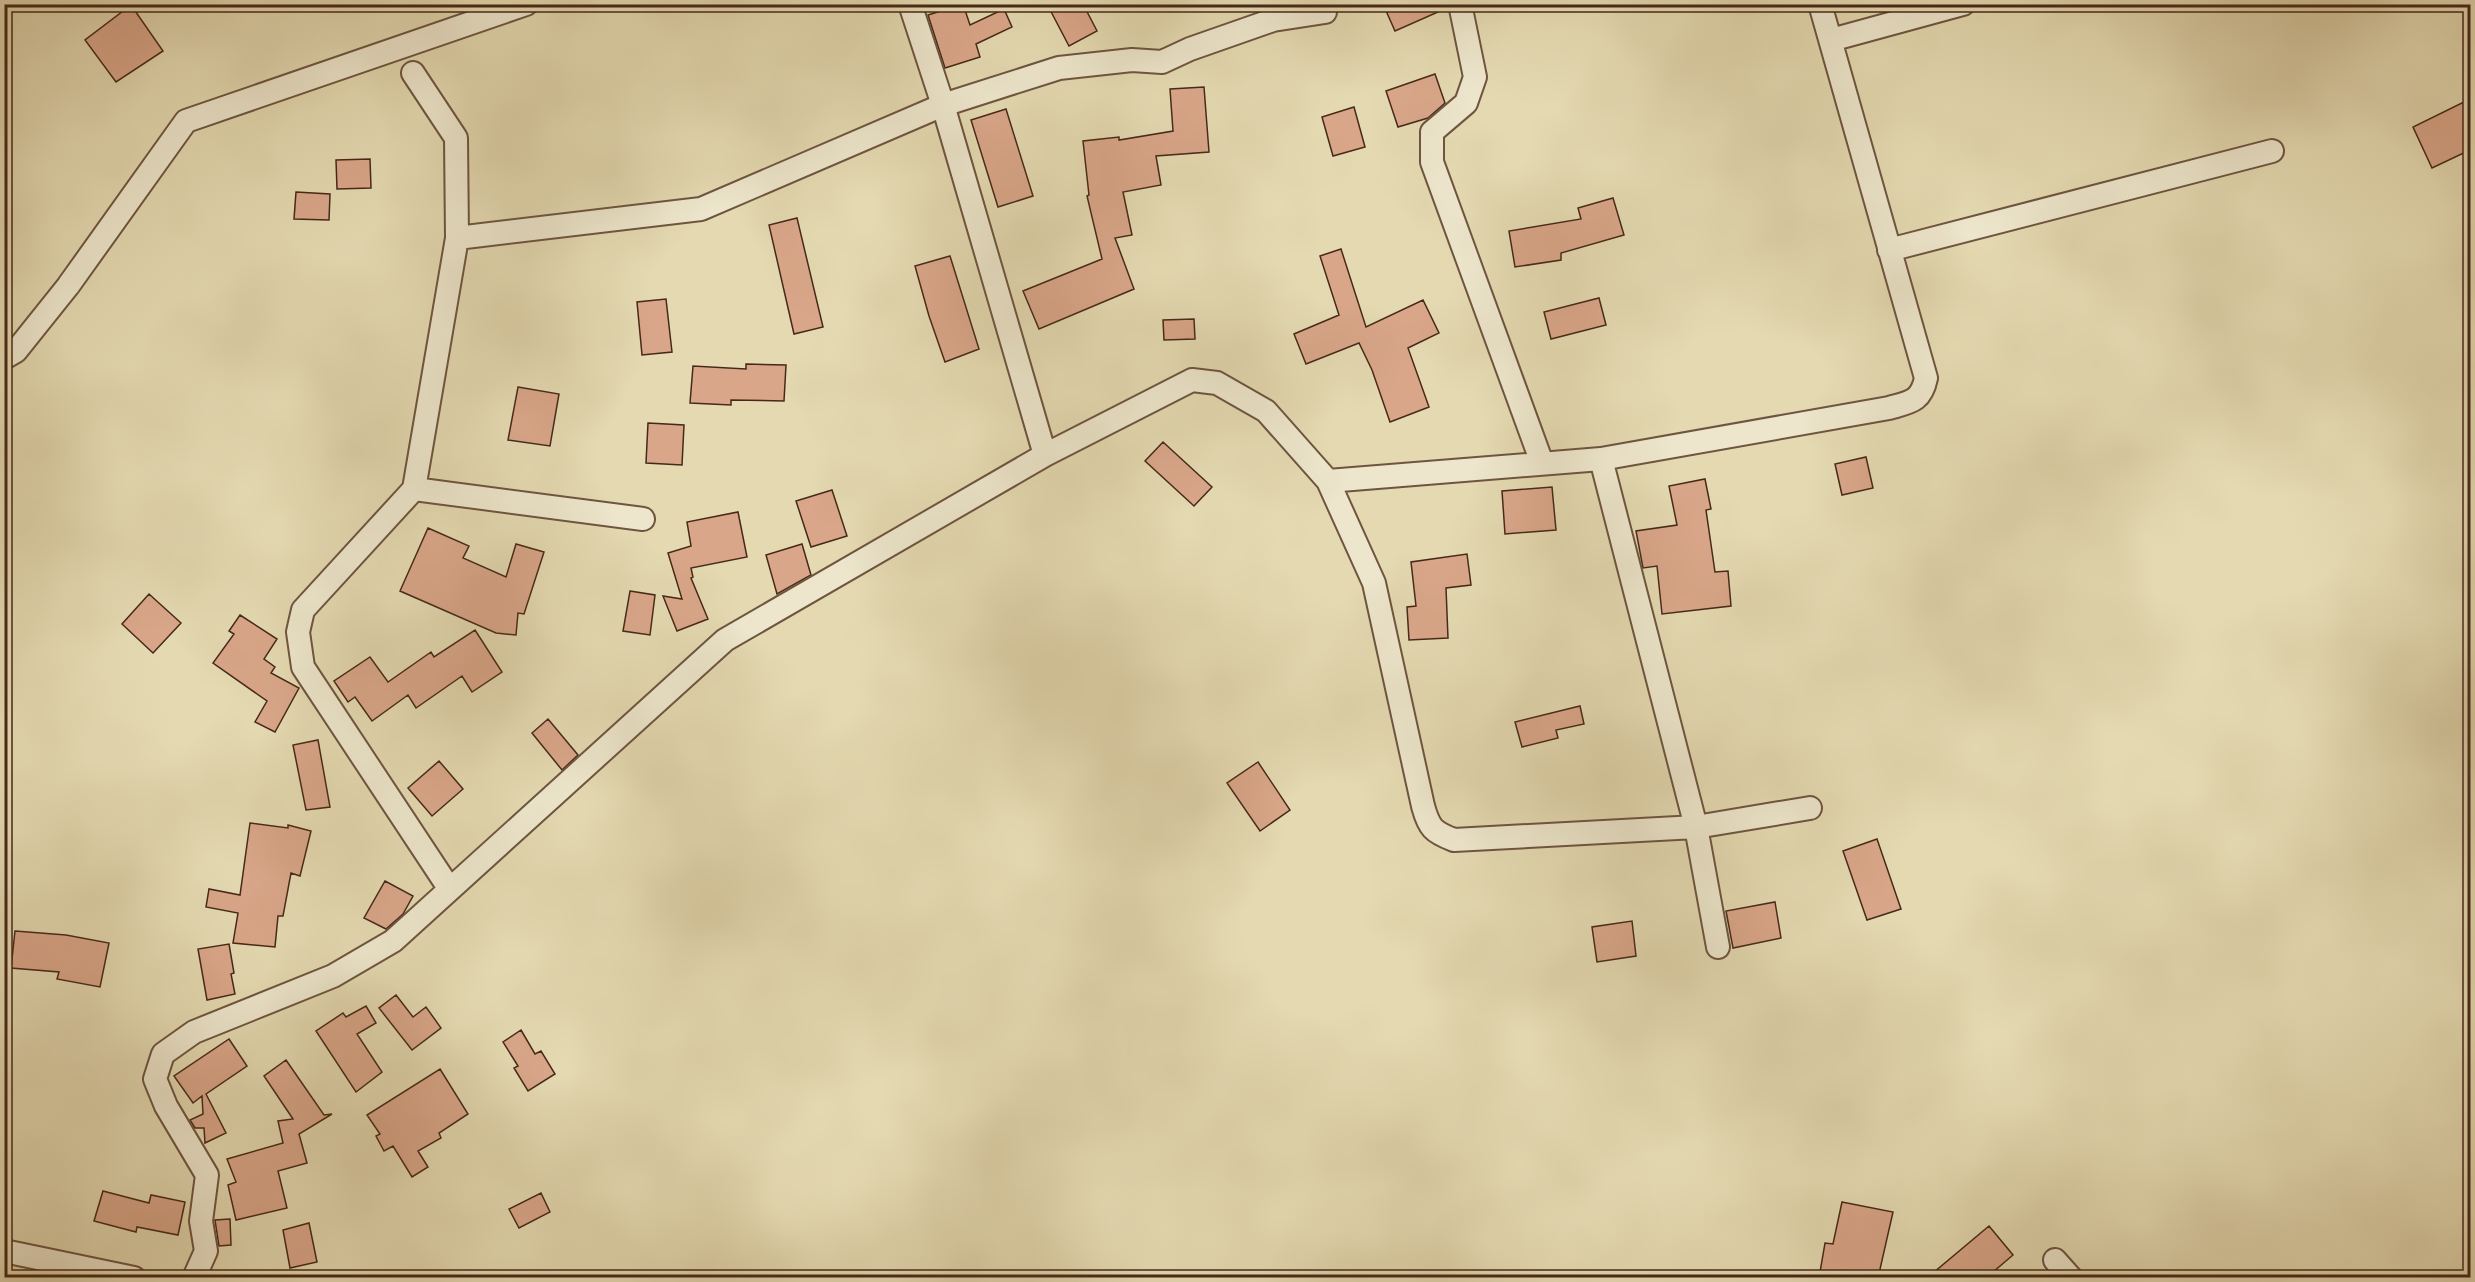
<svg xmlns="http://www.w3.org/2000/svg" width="2475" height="1282" viewBox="0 0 2475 1282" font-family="'IM FELL Double Pica',serif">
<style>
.building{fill:#d9a689;stroke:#462919;stroke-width:1.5}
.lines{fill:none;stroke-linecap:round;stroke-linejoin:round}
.minor-casing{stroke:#6e553f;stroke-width:26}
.minor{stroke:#ede6cc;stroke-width:22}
</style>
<rect width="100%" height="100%" fill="#e4d9b1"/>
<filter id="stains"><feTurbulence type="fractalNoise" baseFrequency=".00333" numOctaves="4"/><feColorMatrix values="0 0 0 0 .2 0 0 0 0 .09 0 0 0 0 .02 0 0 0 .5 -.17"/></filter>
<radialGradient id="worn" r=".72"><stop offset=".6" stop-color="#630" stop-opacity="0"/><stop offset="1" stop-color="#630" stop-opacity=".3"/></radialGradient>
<path class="building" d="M963 4 970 25 1004 9 1012 27 976 44 980 57 945 68 928 15Z
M1047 4H1083L1097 31 1069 46Z
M1383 4H1447V8L1395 31Z
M131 5 163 51 116 82 85 40Z
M1435 74 1445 103 1428 118 1398 127 1386 91Z
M1204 87 1209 152 1156 156 1161 185 1123 192 1132 235 1115 238 1134 289 1039 329 1023 291 1102 259 1087 196 1089 195 1083 141 1119 137V140L1173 131 1170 89Z
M2470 99V150L2432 168 2413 127Z
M1354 107 1365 147 1333 156 1322 117Z
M1006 109 1033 196 998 207 971 120Z
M370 159 371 188 337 189 336 160Z
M296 192 330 194 329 220 294 219Z
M1613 198 1624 235 1561 253V260L1515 267 1509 231 1581 219 1578 208Z
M797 218 823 327 794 334 769 225Z
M1341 249 1366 327 1423 300 1439 333 1408 348 1429 407 1390 422 1372 370 1359 343 1306 364 1294 334 1339 315 1320 256Z
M950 256 979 349 945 362 929 316 915 266Z
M1599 298 1606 325 1551 339 1544 312Z
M666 299 672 352 642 355 637 302Z
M1194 319 1195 339 1164 340 1163 320Z
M746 364 786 365 784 401 731 400V405L690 403 693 366 746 369Z
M518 387 559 394 550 446 508 440Z
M648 423 684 425 682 465 646 463Z
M1163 442 1212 487 1194 506 1145 461Z
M1866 457 1873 488 1842 495 1835 464Z
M1705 479 1711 509 1706 510 1715 572 1728 571 1731 606 1662 614 1657 566 1643 568 1636 531 1677 525 1669 486Z
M1552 487 1556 530 1505 534 1502 491Z
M832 490 847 536 811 547 796 501Z
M738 512 747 557 691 568 693 577 691 578 708 619 677 631 663 596 682 599 668 553 691 546 687 522Z
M428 528 469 546 463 558 506 577 516 544 544 552 524 614 518 613 516 635 496 633 400 591Z
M802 544 811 575 777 594 766 555Z
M1467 554 1471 585 1446 588 1448 638 1409 640 1407 607 1416 606 1411 562Z
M630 591 655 595 650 635 623 631Z
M149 594 181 623 153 653 122 624Z
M240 615 277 639 264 659 275 667 271 673 299 688 275 732 255 722 267 701 213 663 234 634 229 631Z
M475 630 502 672 472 692 462 676 416 708 408 695 372 721 355 697 348 702 334 681 370 657 388 682 431 652 434 657Z
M1580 706 1584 724 1556 730 1558 738 1522 747 1515 722Z
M548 719 578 755 562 770 532 733Z
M318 740 330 807 306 810 293 745Z
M439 761 463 789 432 816 408 788Z
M1258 762 1290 810 1260 831 1227 783Z
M250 823 288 828V825L311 831 300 876 291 873 283 916H278L275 947 233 943 238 913 206 907 209 889 240 895Z
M1877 839 1901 909 1867 920 1843 851Z
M385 881 413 896 403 914 386 929 364 918Z
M1775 902 1781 938 1733 948 1726 911Z
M1632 921 1636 956 1597 962 1592 927Z
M15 931 66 935 109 943 100 987 57 979 59 972 11 968Z
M229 944 234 973 231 974 235 994 207 1000 198 949Z
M396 995 413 1017 426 1007 441 1028 412 1050 379 1008Z
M366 1006 376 1023 357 1034 382 1072 356 1092 316 1031 343 1013 346 1017Z
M521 1030 535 1054 541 1051 555 1074 528 1091 514 1068 518 1066 503 1042Z
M229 1039 247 1066 206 1094 226 1133 205 1143 204 1128H195L190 1120 203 1114 202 1096 193 1103 174 1076Z
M286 1060 324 1115 332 1114 299 1134 307 1163 278 1171 287 1208 236 1220 228 1185 236 1182 227 1159 283 1143 278 1121 293 1119 264 1076Z
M440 1069 468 1114 439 1133 441 1138 418 1151 428 1167 412 1177 393 1146 384 1151 376 1136 380 1134 367 1115Z
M103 1191 149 1203 151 1195 185 1202 178 1235 137 1227 136 1232 94 1221Z
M541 1193 550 1212 519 1228 509 1209Z
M1842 1202 1893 1212 1878 1278H1819L1825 1243 1833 1244Z
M230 1219 231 1245 219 1246 215 1220Z
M309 1223 317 1262 290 1268 283 1230Z
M1989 1226 2013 1255 1986 1278H1927Z"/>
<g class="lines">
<defs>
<path id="minor" d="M910 4 943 105 1045 455
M1460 4 1475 77 1466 103 1432 132V162L1542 463
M1831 40 1963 4
M413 73 456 138 457 238 414 489 303 610 298 632 303 667 449 888
M457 238 701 209 943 105 1059 68 1132 60 1162 62 1190 49 1273 20 1325 12
M1889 250 2272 151
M4 358 16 351 68 286 186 121 526 4
M1601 459 1696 827 1718 947
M1328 481 1601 459 1889 408C1910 402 1921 402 1926 378L1820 4
M414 489 643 519
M4 1251 134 1278
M2055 1260 2071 1278
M194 1278 206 1251 201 1221 207 1175 166 1106 155 1079 163 1054 194 1032 333 976 393 941 725 640 1045 455 1192 380 1217 383 1266 411 1328 481 1374 583 1423 806C1429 828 1433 832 1454 840L1696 827 1810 808"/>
</defs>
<use href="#minor" class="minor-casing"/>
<use href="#minor" class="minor"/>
</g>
<rect width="2475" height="1282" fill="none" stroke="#e4d9b1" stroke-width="24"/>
<rect x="6" y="6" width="2463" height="1270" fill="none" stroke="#462919" stroke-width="3"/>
<rect x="12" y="12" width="2451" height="1258" fill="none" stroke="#462919" stroke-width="1.5"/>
<rect width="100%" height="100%" filter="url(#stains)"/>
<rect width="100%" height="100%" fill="url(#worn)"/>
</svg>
